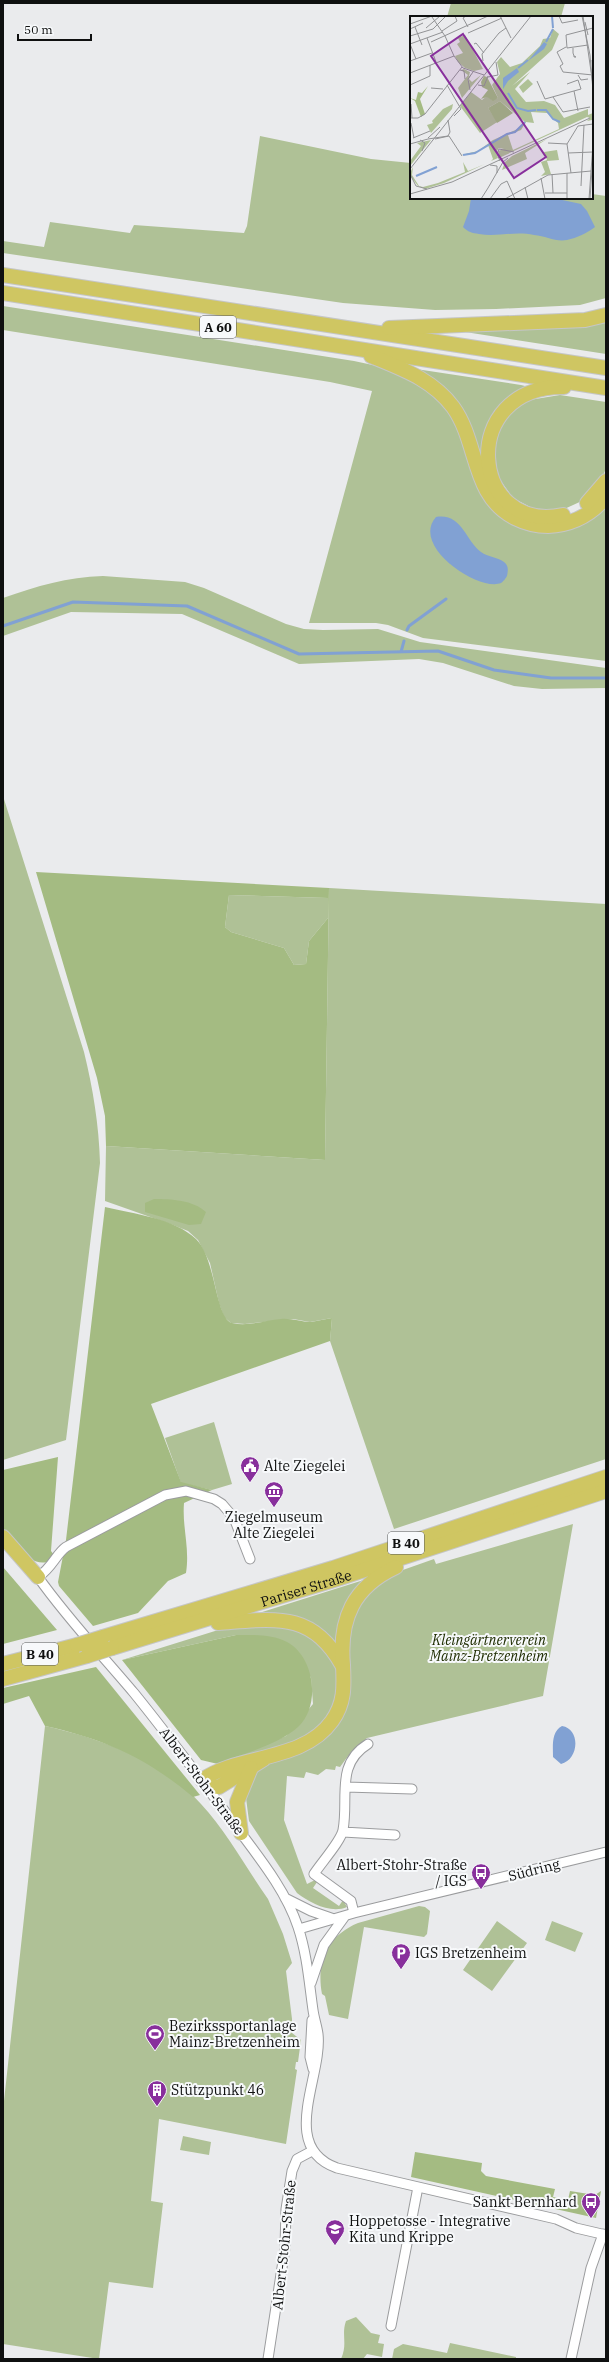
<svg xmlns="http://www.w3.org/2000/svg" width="609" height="2362" viewBox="0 0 609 2362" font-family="'IBM Plex Serif',serif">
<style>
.green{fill:#afc196}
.forest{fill:#a4bb82;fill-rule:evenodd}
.water{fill:#81a1d3}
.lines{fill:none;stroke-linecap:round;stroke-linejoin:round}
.stream{stroke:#81a1d3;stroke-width:3}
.minor-casing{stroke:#9b9c9e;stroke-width:11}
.highway-casing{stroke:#c5c6c6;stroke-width:16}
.minor{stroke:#fff;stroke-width:9}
.highway{stroke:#cfc662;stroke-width:14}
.highway-bridge-casing{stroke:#c5c6c6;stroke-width:16;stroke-linecap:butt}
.highway-bridge{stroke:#cfc662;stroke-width:14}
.labels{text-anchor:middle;stroke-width:4;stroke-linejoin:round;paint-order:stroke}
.shield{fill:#f7f9fb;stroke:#555656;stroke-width:1}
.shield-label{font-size:13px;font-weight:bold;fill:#0f1010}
.poi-label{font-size:14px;fill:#0f1010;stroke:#f7f9fb;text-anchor:start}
.street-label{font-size:14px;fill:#0f1010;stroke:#f7f9fb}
.park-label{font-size:14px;font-style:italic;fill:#202e03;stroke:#f7f9fb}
.inset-river{fill:none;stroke:#81a1d3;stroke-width:2}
.inset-road{fill:none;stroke:#929395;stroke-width:1}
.view{fill:#882f9c;fill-opacity:0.15;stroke:#882f9c;stroke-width:2}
.inset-edge{fill:none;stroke:#0f1010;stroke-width:2}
</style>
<rect width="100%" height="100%" fill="#eaebed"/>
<path class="green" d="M451 3H565L561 17H447Z
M260 136 371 159 411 163V198H592V194L606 196V298L580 305 496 309 435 310 343 303 3 253V241L44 247 50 222 130 233 134 225 244 233 247 226Z
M3 306 354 361 382 367 407 375 442 401 525 527 606 505V661L423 638 388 625 376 623H309L372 391 330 382 3 330Z
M606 320V354L446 329Z
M416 369 521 385 533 388 513 397 483 465 475 447Z
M560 395 606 402V468L602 479 584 500 560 511 534 509 513 498 493 470 496 429 523 401Z
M103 576 185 582 204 588 286 624 304 629 323 630 378 629 420 642 606 668V688L542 689 514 686 443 663 419 659 299 664 182 614 71 612 3 636V598C37 586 67 577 103 576Z
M3 796 84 1052C93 1089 99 1125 100 1163L66 1440 3 1460Z
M329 888 606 904V1459L394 1529 330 1341 332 1318 310 1322 293 1319 245 1324 231 1323 224 1317 219 1303 210 1263 198 1240 188 1231 173 1225 105 1201 106 1146 325 1160Z
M229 895 328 898V918L309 941 306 964 294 965 284 948 231 932 225 927Z
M214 1422 232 1484 212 1490 181 1483 165 1438Z
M573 1524 543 1696 367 1738 351 1752 340 1767 336 1766 335 1770 326 1769 318 1775 306 1772 304 1778 287 1776 284 1820 307 1884 315 1880 317 1882 313 1888 339 1906 343 1900 347 1907C331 1914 310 1903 297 1893L249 1821 246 1798 242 1797 254 1773 276 1759 302 1751 350 1693 349 1628 364 1595 400 1571 434 1559 436 1564Z
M370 1578 336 1645C315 1618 291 1619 259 1613Z
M248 1625C264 1626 282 1624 297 1627 302 1628 306 1632 310 1635 346 1657 346 1702 316 1730 295 1749 245 1756 218 1764L286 1736 313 1704 311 1678 299 1653 236 1635 122 1660 215 1631Z
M45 1726C100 1738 163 1761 201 1804 227 1832 246 1868 268 1899L283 1934 292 1963 286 1971 292 2019V2033L301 2040 298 2062H296L295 2069 297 2070 286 2144 159 2119 151 2201 163 2203 153 2288 109 2282 99 2359 3 2344V2110Z
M419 1906 425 1907 430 1911 427 1934 424 1937 364 1927 348 2019 329 2015 325 1996 322 1994C316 1962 327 1936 358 1923Z
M497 1921 527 1943 492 1991 463 1970Z
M552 1921 583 1933 575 1952 545 1940Z
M183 2136 211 2142 209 2155 180 2150Z
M356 2317 371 2333 380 2335 378 2343 384 2344 382 2357 367 2354 363 2359H341C348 2344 341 2335 346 2321Z
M450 2343 516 2357V2359H392L394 2349 403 2344 447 2353Z"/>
<path class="forest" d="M36 872 329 888 325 1160 106 1146 105 1116 97 1078ZM229 895 328 898V918L309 941 306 964 294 965 284 948 231 932 225 927Z
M154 1199C171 1199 193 1200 206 1212L201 1224 189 1225 145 1212V1203Z
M105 1207C134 1214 174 1218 196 1239 216 1258 215 1318 232 1323 248 1327 266 1320 281 1319 291 1318 301 1322 311 1322 318 1321 325 1319 332 1318L330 1341 151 1404 181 1482 212 1490 184 1503C182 1528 190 1547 186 1573L168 1581 138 1613 93 1626 59 1586 58 1582 66 1540Z
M58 1457 51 1551 54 1555 47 1562C28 1567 16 1540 3 1530V1470Z
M3 1567 57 1630 3 1644Z
M236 1635C253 1635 272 1634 287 1642 315 1657 321 1706 298 1727 280 1744 242 1754 218 1764L201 1760 122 1660Z
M96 1667 200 1795 193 1797C147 1758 104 1739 45 1726L29 1696 3 1704V1688Z
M415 2152 482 2163 481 2171 486 2176 555 2189 553 2197 568 2200 570 2191 595 2195 601 2191 596 2218 411 2177Z"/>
<path class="water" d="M471 198H553L581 204 587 211 595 227C587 233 577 238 567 240 555 242 546 236 534 235 515 231 497 237 479 234 472 233 468 232 463 227L469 211Z
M436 517C462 513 465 540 481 552 488 557 497 557 504 562 509 566 508 571 507 576 506 578 503 582 501 583 479 592 410 546 436 517Z
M562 1726C581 1729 579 1760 561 1764L553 1757C553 1746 551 1732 562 1726Z"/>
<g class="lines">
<path class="stream" d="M3 626 73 602 187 606 299 654 438 651 494 670 551 678H606
M407 630 409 626 446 599
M401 652 404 641"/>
<defs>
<path id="minor" d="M250 1559 234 1518 222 1504 214 1499 186 1491 165 1495 66 1547C56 1554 52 1568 38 1577 67 1618 102 1655 134 1693 168 1735 200 1778 232 1821 256 1854 285 1888 298 1927 307 1954 309 1982 313 2010 314 2018 317 2026 318 2034 323 2076 278 2147 337 2168L556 2219 576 2228 606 2235
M346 1787 412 1789
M343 1832 395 1835
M285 1898 311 1911 334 1919
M354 1913 351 1901 314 1874C321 1863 341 1841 343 1830 349 1798 335 1764 368 1744
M299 1929 354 1913 606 1852
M311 1983 324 1945 345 1916
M312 2020 310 2057 313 2069
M391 2326 418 2187
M268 2359 285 2248 286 2209 292 2171 297 2159 312 2151
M571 2359 591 2268 603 2234"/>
<g id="highway">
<path d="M3 275 606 368"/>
<path d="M3 293 606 388"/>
<path d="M389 328 585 320 606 315"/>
<path d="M371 356C402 369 432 379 453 407 479 443 471 496 515 518 525 523 536 526 548 526 571 525 591 515 606 497"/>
<path d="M587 503 606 481"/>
<path d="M563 515C470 535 456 386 564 387"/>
<path d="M3 1537 38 1577"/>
<path d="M218 1623C273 1619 312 1610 342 1665"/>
<path d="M103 1637 333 1568 606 1477"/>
<path id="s1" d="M112 1648 337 1579 606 1491"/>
<path d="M3 1664 77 1645"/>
<path d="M3 1679 87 1656"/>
<path d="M264 1759 219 1787 211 1786 202 1780C239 1754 303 1762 332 1721 345 1703 344 1686 343 1665 339 1619 353 1587 396 1567"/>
<path d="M241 1833 237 1802 251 1768"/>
</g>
</defs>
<use href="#minor" class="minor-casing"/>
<use href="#highway" class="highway-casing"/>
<use href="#minor" class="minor"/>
<use href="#highway" class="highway"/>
<defs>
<path id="highway-bridge" d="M77 1645 103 1637
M87 1656 112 1648"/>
</defs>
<use href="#highway-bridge" class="highway-bridge-casing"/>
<use href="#highway-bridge" class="highway-bridge"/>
</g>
<defs>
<symbol id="civic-pin" viewBox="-11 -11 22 30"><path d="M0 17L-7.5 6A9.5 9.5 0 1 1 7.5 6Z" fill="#882f9c" stroke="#f7f9fb"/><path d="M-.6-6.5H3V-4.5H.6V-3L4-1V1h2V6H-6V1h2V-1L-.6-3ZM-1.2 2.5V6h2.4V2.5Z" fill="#fff"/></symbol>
<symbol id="museum-pin" viewBox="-11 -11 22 30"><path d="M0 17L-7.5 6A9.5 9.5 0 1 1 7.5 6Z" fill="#882f9c" stroke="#f7f9fb"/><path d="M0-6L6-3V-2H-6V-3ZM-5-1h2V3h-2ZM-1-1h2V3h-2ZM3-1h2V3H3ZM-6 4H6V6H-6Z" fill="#fff"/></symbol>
<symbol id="bus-pin" viewBox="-11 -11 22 30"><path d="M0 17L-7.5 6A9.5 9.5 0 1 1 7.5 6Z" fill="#882f9c" stroke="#f7f9fb"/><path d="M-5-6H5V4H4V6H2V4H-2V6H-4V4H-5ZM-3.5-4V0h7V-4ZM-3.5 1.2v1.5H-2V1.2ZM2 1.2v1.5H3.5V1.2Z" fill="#fff"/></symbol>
<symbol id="parking-pin" viewBox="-11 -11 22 30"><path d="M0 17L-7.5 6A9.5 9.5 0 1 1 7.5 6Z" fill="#882f9c" stroke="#f7f9fb"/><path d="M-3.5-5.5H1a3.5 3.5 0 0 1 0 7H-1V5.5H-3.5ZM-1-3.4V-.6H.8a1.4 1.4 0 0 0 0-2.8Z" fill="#fff"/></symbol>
<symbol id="stadium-pin" viewBox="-11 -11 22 30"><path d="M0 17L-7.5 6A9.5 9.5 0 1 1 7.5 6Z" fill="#882f9c" stroke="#f7f9fb"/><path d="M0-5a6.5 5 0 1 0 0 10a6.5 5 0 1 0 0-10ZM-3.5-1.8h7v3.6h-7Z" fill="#fff"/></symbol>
<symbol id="building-pin" viewBox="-11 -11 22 30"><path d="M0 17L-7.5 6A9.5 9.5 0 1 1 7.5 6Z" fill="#882f9c" stroke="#f7f9fb"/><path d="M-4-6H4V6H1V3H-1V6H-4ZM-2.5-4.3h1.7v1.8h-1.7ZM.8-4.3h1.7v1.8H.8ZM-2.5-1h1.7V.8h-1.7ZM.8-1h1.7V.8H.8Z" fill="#fff"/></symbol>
<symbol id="school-pin" viewBox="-11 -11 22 30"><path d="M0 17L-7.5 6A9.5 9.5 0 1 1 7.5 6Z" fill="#882f9c" stroke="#f7f9fb"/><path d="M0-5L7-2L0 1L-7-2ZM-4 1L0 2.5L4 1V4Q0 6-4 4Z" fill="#fff"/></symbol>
</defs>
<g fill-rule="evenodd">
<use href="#civic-pin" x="239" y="1455" width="22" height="30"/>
<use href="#museum-pin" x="263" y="1480" width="22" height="30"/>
<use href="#bus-pin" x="470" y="1862" width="22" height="30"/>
<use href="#parking-pin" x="390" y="1942" width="22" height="30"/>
<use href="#stadium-pin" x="144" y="2023" width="22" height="30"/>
<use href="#building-pin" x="146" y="2079" width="22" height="30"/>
<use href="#bus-pin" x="580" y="2191" width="22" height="30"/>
<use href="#school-pin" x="324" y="2218" width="22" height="30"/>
</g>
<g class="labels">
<g class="shield">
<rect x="200" y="316" width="36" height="22" rx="3"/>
<rect x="388" y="1532" width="36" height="22" rx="3"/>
<rect x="22" y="1643" width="36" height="22" rx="3"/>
</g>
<g class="shield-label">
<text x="218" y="332">A 60</text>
<text x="406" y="1548">B 40</text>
<text x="40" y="1659">B 40</text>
</g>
<g class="poi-label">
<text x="264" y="1471">Alte Ziegelei</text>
<text x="274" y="1522" text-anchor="middle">Ziegelmuseum<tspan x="274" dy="16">Alte Ziegelei</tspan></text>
<text x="467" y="1870" text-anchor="end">Albert-Stohr-Straße<tspan x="467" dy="16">/ IGS</tspan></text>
<text x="415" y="1958">IGS Bretzenheim</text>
<text x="169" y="2031">Bezirkssportanlage<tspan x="169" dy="16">Mainz-Bretzenheim</tspan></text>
<text x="171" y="2095">Stützpunkt 46</text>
<text x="577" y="2207" text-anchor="end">Sankt Bernhard</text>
<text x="349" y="2226">Hoppetosse - Integrative<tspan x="349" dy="16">Kita und Krippe</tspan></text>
</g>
<g class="street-label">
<text dy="5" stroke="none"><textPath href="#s1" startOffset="203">Pariser Straße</textPath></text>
<text transform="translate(202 1781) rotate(53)" y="5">Albert-Stohr-Straße</text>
<text transform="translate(534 1870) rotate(-14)" y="5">Südring</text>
<text transform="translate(284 2245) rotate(-84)" y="5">Albert-Stohr-Straße</text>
</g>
<g class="park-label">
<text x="489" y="1645">Kleingärtnerverein<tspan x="489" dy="16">Mainz-Bretzenheim</tspan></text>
</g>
</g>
<g transform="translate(410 16)">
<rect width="183" height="183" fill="#eaebed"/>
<path d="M143 13 149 18 142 34 102 70 120 56 105 73 116 86 134 85 145 89 154 102 178 93V99L183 97 182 104 177 105 180 102 177 101 89 142 88 135 94 133 89 132 86 136 88 142 81 145 83 143 78 129 65 137 51 139 68 135 83 124 110 112 115 106 90 85 78 92 86 104V101L92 103 70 117 50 90 61 76 72 84 77 80 82 84 88 82 82 69 90 58 87 46 91 41 100 51 112 47 130 30 133 23 140 22ZM121 96 137 97 148 107 149 113 103 134 98 119 111 114 116 106 124 107ZM55 19 73 53 64 55 55 52 48 46 45 40 53 37 47 28 50 26 48 22ZM54 53 60 56 58 64 60 68 58 62 62 57 59 63 62 66 71 59 52 82 48 72 58 59 51 54ZM118 63 123 68 113 77 109 71ZM43 88 42 93 21 117 17 109 23 107 22 105 33 93ZM137 123 115 137 117 143 92 154 95 146 102 140ZM21 124 11 136 0 150V145L11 130 7 127ZM147 134 149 144 137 145 141 158 131 160 135 156 131 146 137 144 134 136ZM53 146 58 155 75 148 34 167 15 173 8 170 1 161V155L3 151 2 159 9 170 13 171 28 167 55 156Z" fill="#afc196" fill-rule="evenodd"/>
<path d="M74 60 77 61 88 82 83 85 77 81 71 83 78 74 72 71 71 66ZM18 70 10 83 15 98 11 101 5 85 0 82 6 84 8 76 12 77ZM90 85 103 97 87 107 78 92Z" fill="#a4bb82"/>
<path d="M134 26 137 28 134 33 118 45ZM107 52 109 56 98 65 93 73V62Z" fill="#81a1d3"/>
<path class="inset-river" d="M142 0 143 12M136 26 143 13M108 52 118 44M98 77 107 92 118 95 126 94M127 94H136L143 103 150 106M53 139 65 137 97 118 105 116 115 106M6 160 27 151"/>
<path class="inset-road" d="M56 0 53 2 58 11M90 0 101 22M149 0 152 7 168 4M172 0 180 39 183 75M173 0 183 69M22 1 35 20 44 40M175 6 178 19M0 8 22 0M5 11 12 29M16 12 30 0M0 13 13 7M23 13 36 0M32 15 47 5 45 0M58 17 92 2M0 20 23 13M17 22 26 46M21 26 78 0M0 28 33 16M0 28 6 43M64 28 66 27 74 37M178 29 157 32 156 19 183 12M156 31 147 36 153 48 150 50 153 56 183 59M163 32V37L164 40V41H166L164 40M44 40 53 52 74 59M182 44 183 57M0 45 22 37M73 45 72 38 89 17 96 12M50 54 54 55 55 63M0 57 44 40M168 59 171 64 178 63M78 61 88 59 86 46M127 65 135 83 171 73 168 64 157 68M0 69 20 60V49M37 69 51 93 44 100M68 69 74 70 78 60M21 72 33 73M60 74 58 63 63 56M164 75 168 95M143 81 153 96 180 91M1 88 2 102M0 102H8L15 98 52 51M1 107 4 122M3 122 20 115M18 122 30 111M18 123 38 120 40 116 38 104M25 123 39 120 52 140M10 124 15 127 12 135M138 127 157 128 168 110 183 108M0 128 18 123M157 128 161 157M158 137 183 136M90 145 87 138 89 133 104 136M80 149 87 150V157M0 153 121 0M157 157V183M0 158 6 170 17 173M142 158 143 177M131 162 135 183M171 170 174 109M115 171 118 183M78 172 93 146 98 142M135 177H157M0 178 42 166 180 102M71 183 78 172M80 183 91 168 97 165 105 183M95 183 138 159 181 155M179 183 183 128M180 183 183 138"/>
<path class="view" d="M53 18 136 141 104 162 21 40Z"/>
<rect width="183" height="183" class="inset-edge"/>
</g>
<rect width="609" height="2362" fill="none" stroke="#0f1010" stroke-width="8"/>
<path d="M18 34v6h73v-6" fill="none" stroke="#0f1010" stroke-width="2"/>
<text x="24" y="34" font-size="12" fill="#0f1010" stroke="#f7f9fb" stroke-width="3" paint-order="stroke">50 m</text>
</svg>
